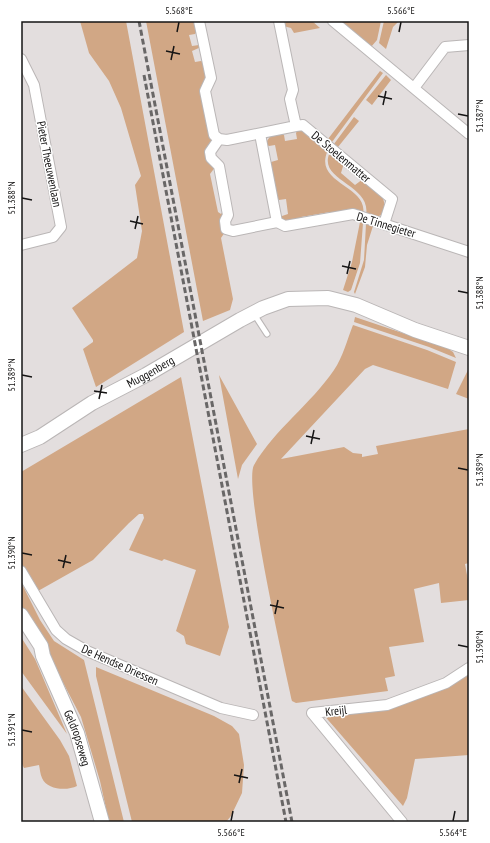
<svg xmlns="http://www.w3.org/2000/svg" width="490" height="843" viewBox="0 0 490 843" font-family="'PT Sans Narrow',sans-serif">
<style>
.green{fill:#d1a785}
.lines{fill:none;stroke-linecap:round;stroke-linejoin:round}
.lane-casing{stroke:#bab6b6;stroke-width:7}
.street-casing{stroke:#bab6b6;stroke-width:12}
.secondary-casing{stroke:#bab6b6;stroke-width:16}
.lane{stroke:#fff;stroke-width:5}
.street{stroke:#fff;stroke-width:10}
.secondary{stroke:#fff;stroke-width:14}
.rail{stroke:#696767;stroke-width:3;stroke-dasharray:6 3;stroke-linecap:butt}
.ticks{fill:none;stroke:#151414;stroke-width:1.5}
.labels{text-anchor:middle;stroke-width:3;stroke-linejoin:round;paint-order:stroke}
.street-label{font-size:12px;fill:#151414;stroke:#fff}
.neatline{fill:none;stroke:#151414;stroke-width:1.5}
.ticks-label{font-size:10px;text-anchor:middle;fill:#151414}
</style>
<rect width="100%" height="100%" fill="#e3dede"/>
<path class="green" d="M80 21H126L184 332 96 387 83 349 93 342V340L72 308 137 258 142 231 135 185 141 176 121 108 109 81 89 53Z
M146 21H196L198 30 195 34 189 35 192 46 199 45 201 47 192 51 195 62 201 61 205 63 207 78 201 88 216 166 210 174 218 212 221 214 224 210 225 232 221 238 233 299 230 310 203 321Z
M291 21H312L320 28 294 33 291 28 283 26 286 22Z
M340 21H381L377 40 371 47Z
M384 21H399L393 27 386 49 379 43Z
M380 71 383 73 332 142 328 139Z
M386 75 391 80 372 105 366 100Z
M354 117 359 121 338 147 334 144Z
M302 128 328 150C312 184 369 185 363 214H333L330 212 301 217 299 221 285 223 280 219 282 216 288 214 286 199 279 200 276 198 269 166 271 162 278 160 275 145 269 146 265 144 271 135 281 133 284 135 285 141 297 139 296 133 298 129Z
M330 152 344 163 341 173 355 185 363 179C376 190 389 196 383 214L375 218 366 215C372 184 316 181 330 152Z
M360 222 363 223 360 263 351 290 348 292 343 290 352 262Z
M366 224 373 226 367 245 365 267 355 294 354 292 364 260Z
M355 317 447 348 453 352 456 358 429 347 354 322Z
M353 325 427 350 456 362 448 389 373 365 365 369 281 459 344 447 353 453 362 454V457L378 454 376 446 469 429V563L465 564 469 586V600L441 603 439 583 414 589 424 642 389 647 395 676 385 678 388 691 296 703 292 701C285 668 243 485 254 465 275 429 311 404 334 370 343 357 347 340 353 325Z
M469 368V399L456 394Z
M219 375 257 444 242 465 238 479Z
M181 377 229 627 220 656 186 644 184 636 176 631 196 570 164 559 162 561 129 550 144 518 143 514H139L129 523 93 560 38 591 21 563V472Z
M21 582 40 620 54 641 84 660 124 822H109L100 781 81 717 32 623 21 606Z
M21 637 35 659 67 734 21 671Z
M96 667 214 716 232 726 239 734 244 765 242 793 231 816 226 822H132L96 676Z
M469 672V755L415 759 407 798 403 806 322 713 415 698Z
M21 686 60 740 69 756 77 786C67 791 47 790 42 778 40 774 40 769 39 765L24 768 21 762Z"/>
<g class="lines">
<defs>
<path id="lane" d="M254 314 267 334"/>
<path id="street" d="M199 21 211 78 205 91 214 135 219 139 227 140 296 126
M279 21 293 90 290 99 296 126 303 125 392 199 384 224
M333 21 469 134
M21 59 34 85 61 227 53 237 21 245
M414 88 445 47 469 45
M260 134 277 222 285 226 353 214 469 252
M219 139 210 152 211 158 219 166 228 215 225 221 226 229 233 231 277 222
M21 571 56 630 66 639 87 651 221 708 253 715
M312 713 387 705 446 683 469 668
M312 713 402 822"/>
<g id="secondary">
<path id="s1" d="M21 445 40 437 92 403 146 375 240 320 263 308 288 299 328 298 356 305 415 330 469 348"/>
<path id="s2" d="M21 615 41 646 43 656 77 733 102 822"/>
</g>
</defs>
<use href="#lane" class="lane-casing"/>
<use href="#street" class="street-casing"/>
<use href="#secondary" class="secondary-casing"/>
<use href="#lane" class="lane"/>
<use href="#street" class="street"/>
<use href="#secondary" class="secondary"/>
<path class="rail" d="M139 21 292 822
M144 75 286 822"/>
</g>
<path class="ticks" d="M177 32 179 22M399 32 401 22M166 51 180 54M171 60 174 46M378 96 392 99M383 105 386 91M458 114 468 116M22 198 32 200M130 221 143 224M135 229 138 216M342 266 356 269M347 274 350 261M458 291 468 293M22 375 32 377M94 391 107 393M99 399 102 385M306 436 320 439M311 444 314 430M458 468 468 470M22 553 32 555M58 560 71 563M63 568 66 555M270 605 284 608M275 614 278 600M458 645 468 647M22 730 32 732M234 775 248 778M239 783 242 769M231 821 233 811M453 821 455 811"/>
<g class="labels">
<g class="street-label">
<text transform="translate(341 157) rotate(40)" y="4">De Stoelenmatter</text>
<text transform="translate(49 164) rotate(79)" y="4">Pieter Theeuwenlaan</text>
<text transform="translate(386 225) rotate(17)" y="4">De Tinnegieter</text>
<text dy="4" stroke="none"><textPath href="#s1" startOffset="149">Muggenberg</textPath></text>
<text transform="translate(120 665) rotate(24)" y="4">De Hendse Driessen</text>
<text transform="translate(336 711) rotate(-7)" y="4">Kreijl</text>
<text dy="4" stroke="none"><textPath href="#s2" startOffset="136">Geldropseweg</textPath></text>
</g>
</g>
<rect width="490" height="843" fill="none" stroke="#ffffff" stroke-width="44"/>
<rect x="22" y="22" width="446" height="799" class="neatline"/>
<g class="ticks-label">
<text x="179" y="14">5.568°E</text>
<text x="401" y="14">5.566°E</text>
<text transform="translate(479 116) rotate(-90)" y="4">51.387°N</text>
<text transform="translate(11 198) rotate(-90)" y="4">51.388°N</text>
<text transform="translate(479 293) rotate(-90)" y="4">51.388°N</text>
<text transform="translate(11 375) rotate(-90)" y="4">51.389°N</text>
<text transform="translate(479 470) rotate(-90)" y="4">51.389°N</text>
<text transform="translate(11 553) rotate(-90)" y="4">51.390°N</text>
<text transform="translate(479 647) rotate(-90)" y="4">51.390°N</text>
<text transform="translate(11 730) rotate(-90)" y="4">51.391°N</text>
<text x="231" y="836">5.566°E</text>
<text x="453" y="836">5.564°E</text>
</g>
</svg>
